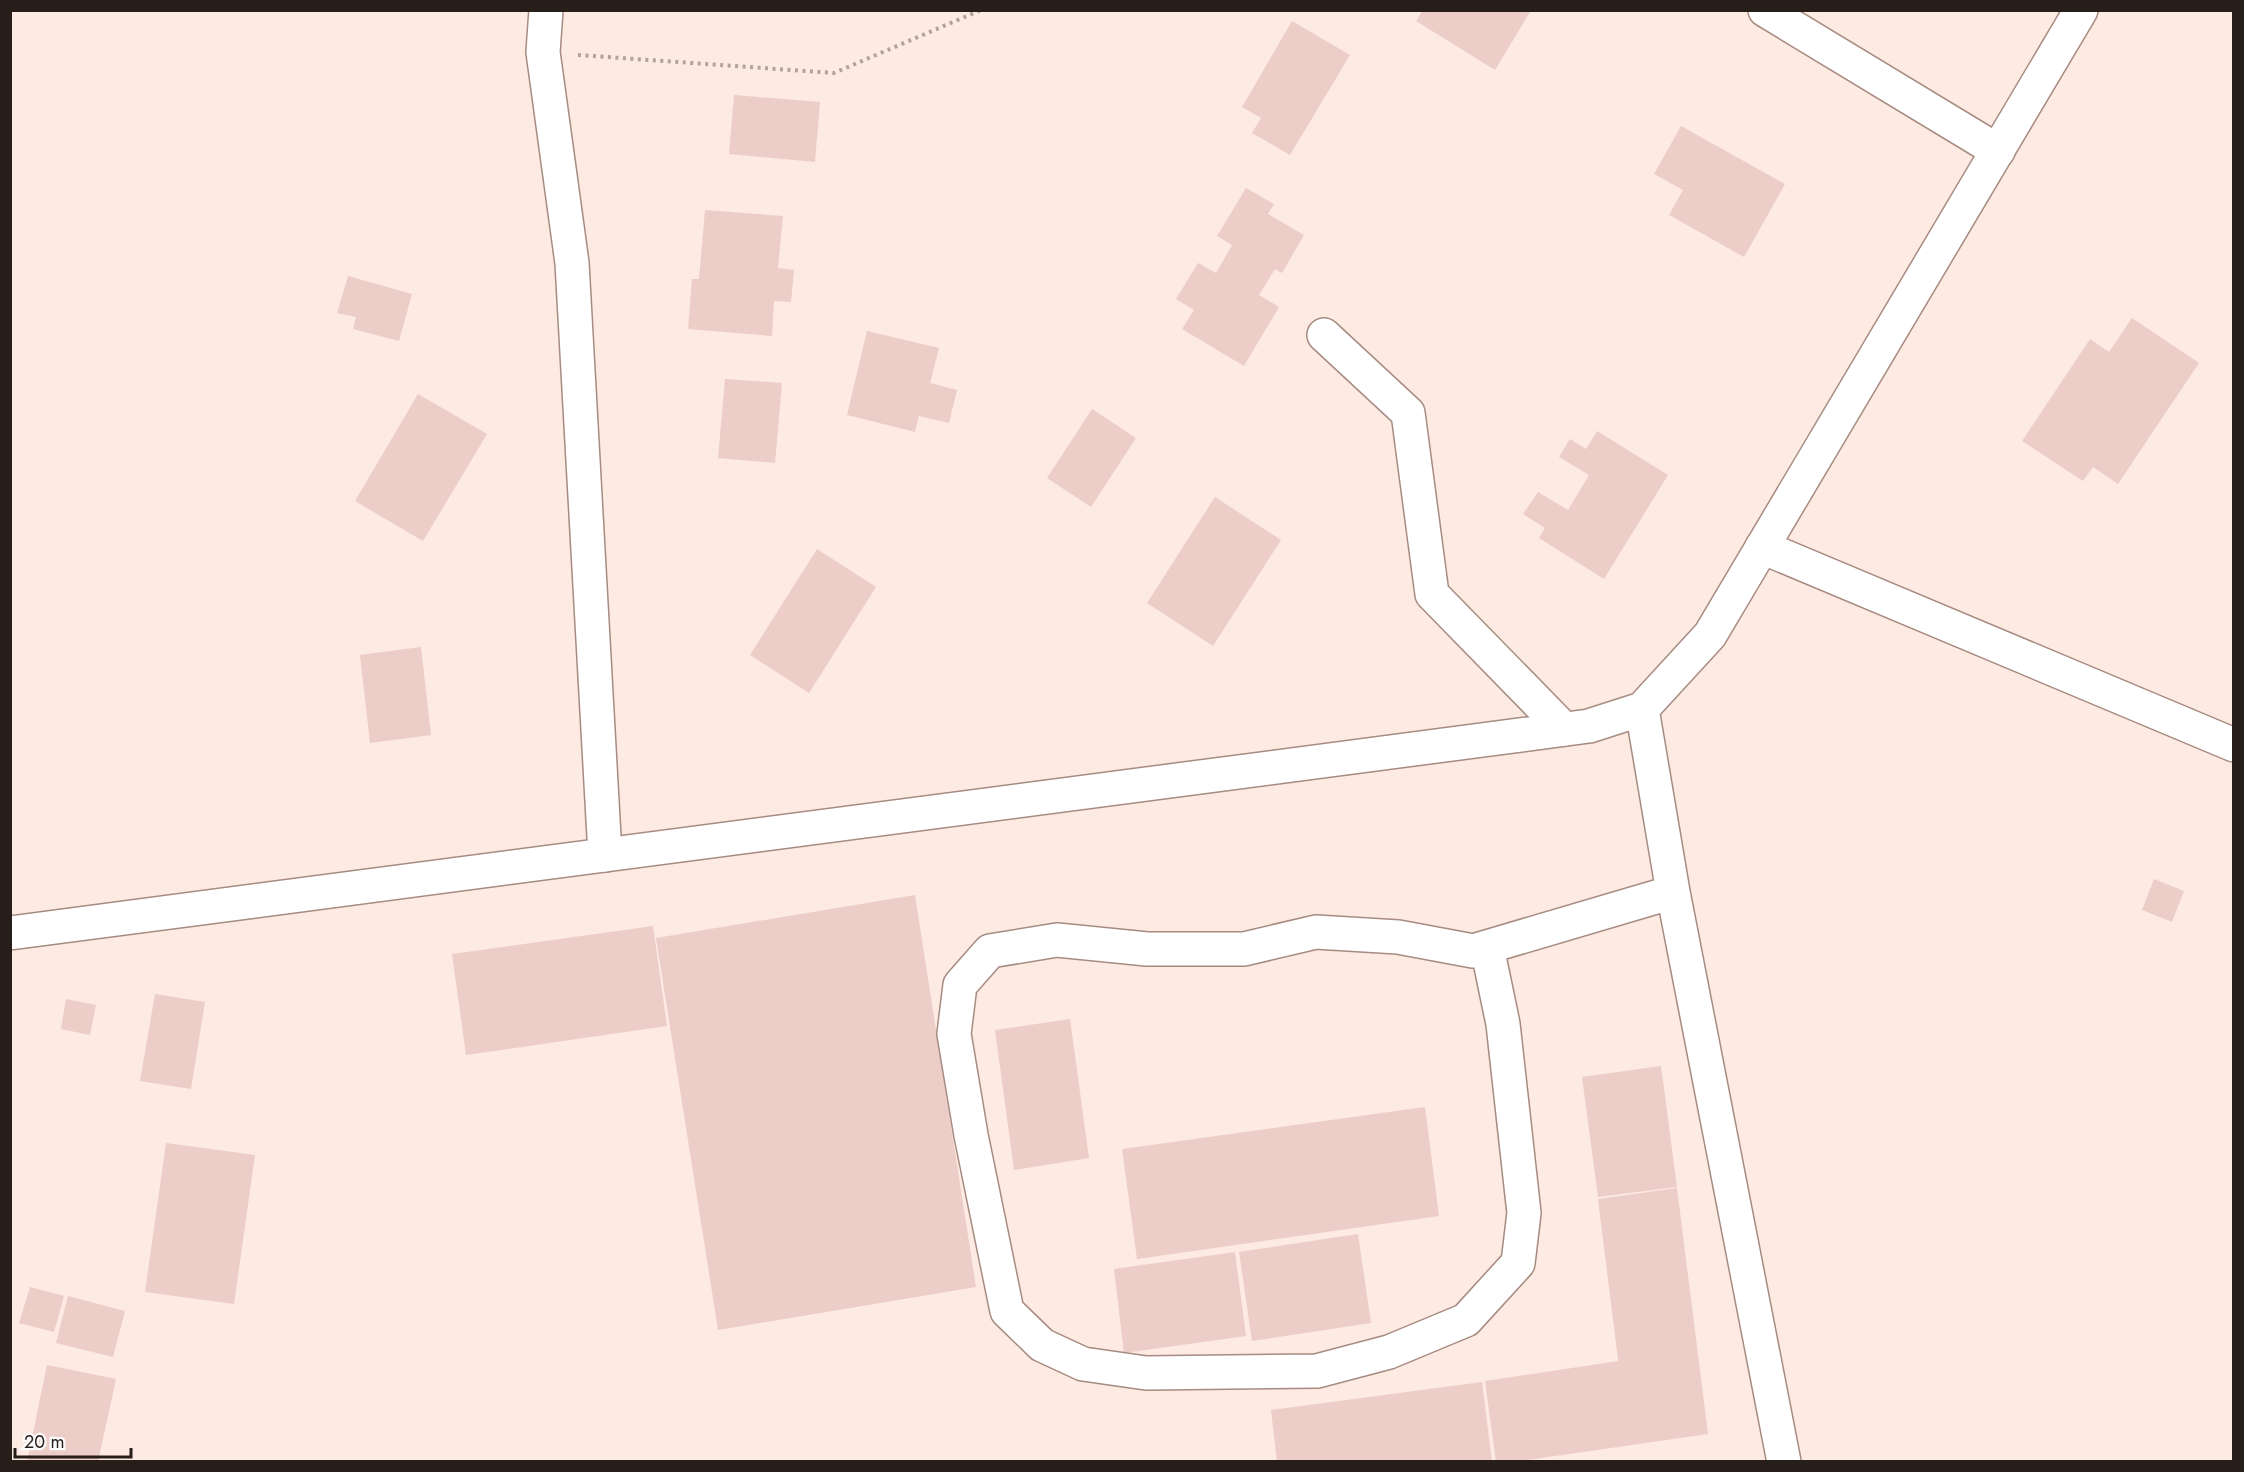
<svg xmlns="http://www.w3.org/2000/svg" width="2244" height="1472" viewBox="0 0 2244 1472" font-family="Jost,sans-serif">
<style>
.building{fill:#edcdc8}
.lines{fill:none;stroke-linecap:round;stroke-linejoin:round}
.street-casing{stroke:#a78b81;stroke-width:36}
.secondary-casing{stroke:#a78b81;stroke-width:36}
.path{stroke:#b1a29c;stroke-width:4;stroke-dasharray:3 4.5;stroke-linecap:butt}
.street{stroke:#fff;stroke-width:33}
.secondary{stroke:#fff;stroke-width:33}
</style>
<rect width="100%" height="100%" fill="#fceae3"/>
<path class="building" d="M1423 10H1527L1530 12 1495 70 1416 21Z
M1292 21 1350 55 1290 155 1252 133 1261 118 1242 107Z
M734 95 820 102 815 162 729 154Z
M1681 126 1785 184 1744 257 1669 215 1683 190 1654 174Z
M1246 188 1274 204 1268 214 1304 235 1282 273 1275 269 1259 295 1279 307 1244 366 1182 329 1194 310 1176 299 1198 263 1216 273 1232 245 1217 236Z
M705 210 783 216 778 268 794 270 791 302 774 301 772 336 688 329 692 279H699Z
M348 276 412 294 399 341 353 329 356 317 337 313Z
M2132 318 2199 363 2118 484 2093 467 2083 481 2022 441 2090 339 2109 352Z
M867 331 939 348 930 383 957 390 949 423 919 416 915 432 847 415Z
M725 379 782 383 775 463 718 458Z
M418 394 487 434 423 541 355 501Z
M1092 409 1136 438 1091 507 1047 478Z
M1597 431 1668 475 1604 579 1539 538 1545 528 1523 514 1538 492 1568 510 1589 475 1559 457 1570 439 1586 449Z
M1215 497 1281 540 1213 646 1147 603Z
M817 549 876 587 809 693 750 655Z
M421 647 431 735 370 743 360 655Z
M2154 879 2184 891 2172 922 2142 910Z
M915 895 976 1287 718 1330 656 938Z
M653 926 667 1026 466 1055 452 954Z
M155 994 205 1002 191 1089 140 1081Z
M66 999 96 1005 90 1035 61 1029Z
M1070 1019 1089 1158 1014 1170 995 1030Z
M1661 1066 1677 1187 1598 1197 1582 1077Z
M1425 1107 1439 1216 1137 1259 1122 1149Z
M166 1143 255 1155 234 1304 145 1292Z
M1677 1188 1708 1434 1513 1462H1496L1485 1381 1618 1361 1621 1383 1598 1199Z
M1358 1234 1371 1323 1252 1341 1239 1252Z
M1235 1252 1246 1336 1124 1353 1114 1269Z
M30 1287 64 1296 54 1332 19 1323Z
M68 1296 125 1311 113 1357 56 1343Z
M47 1365 116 1379 98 1462H27Z
M1482 1382 1492 1462H1277L1271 1410Z"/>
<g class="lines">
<defs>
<path id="street" d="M546 10 543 52 572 263 605 855
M1765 10 1998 151
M1324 335 1408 413 1432 594 1564 729
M1762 547 2234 745
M1642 709 1673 892 1784 1462
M1487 947 1503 1024 1524 1213 1518 1263 1466 1320 1389 1352 1317 1371 1146 1373 1083 1364 1042 1345 1007 1311 971 1135 954 1034 960 985 990 951 1057 940 1147 949H1244L1316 932 1398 937 1473 951 1673 892"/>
<path id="secondary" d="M10 933 1589 726 1642 709 1710 635 2081 10"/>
</defs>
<use href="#street" class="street-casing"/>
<use href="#secondary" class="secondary-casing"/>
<path class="path" d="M578 55 834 73 981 10"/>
<use href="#street" class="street"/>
<use href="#secondary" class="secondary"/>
</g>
<rect width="2244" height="1472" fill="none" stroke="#271d19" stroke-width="24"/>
<path d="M15 1448v9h116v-9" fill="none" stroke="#271d19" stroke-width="3"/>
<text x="24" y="1448" font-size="18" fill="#271d19" stroke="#fcfcfc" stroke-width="4.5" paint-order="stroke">20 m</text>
</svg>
